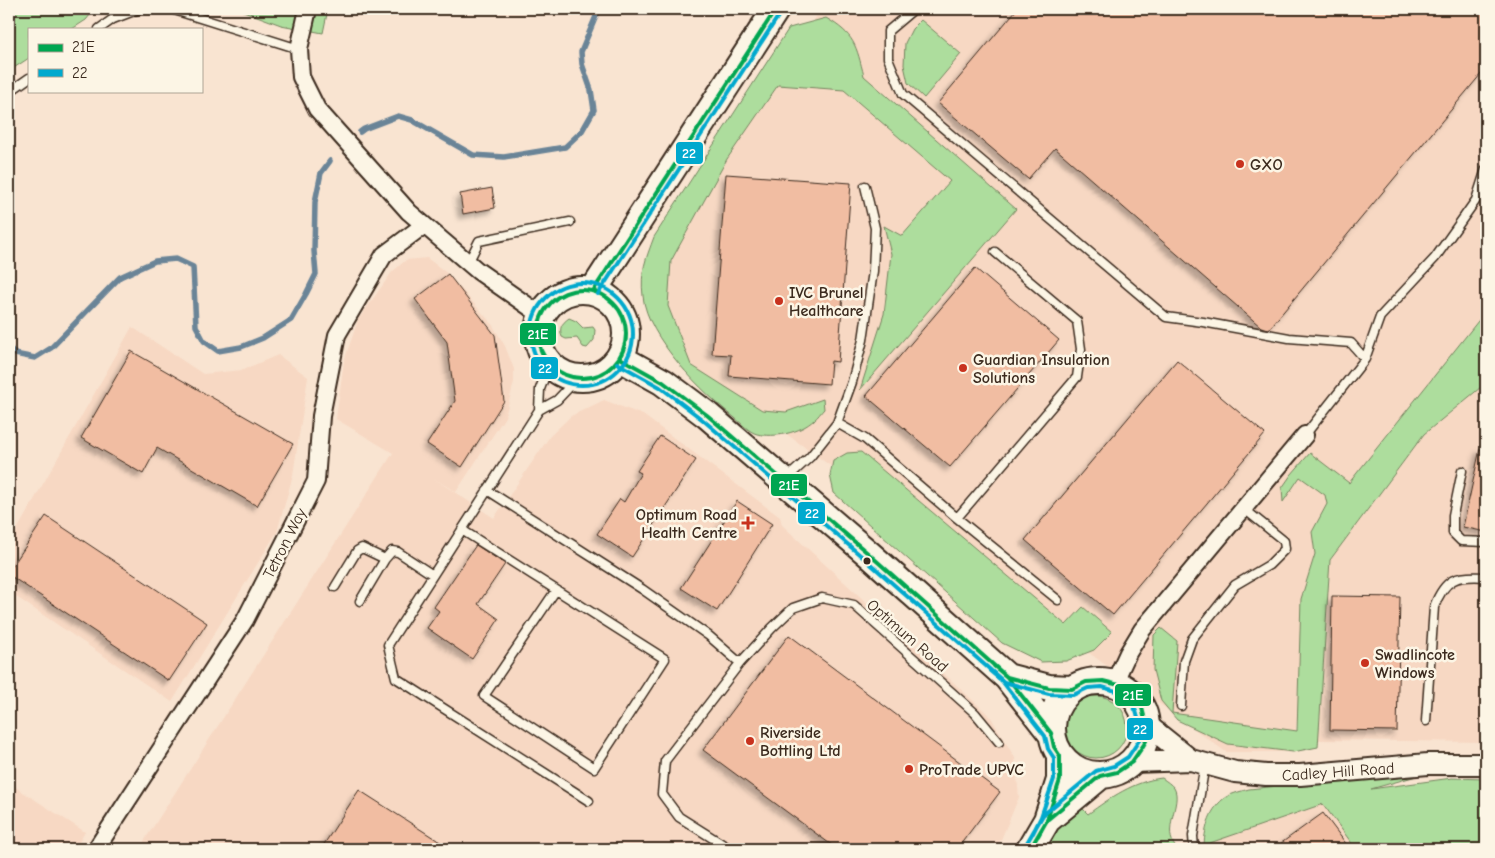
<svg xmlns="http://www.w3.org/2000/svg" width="1495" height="858" viewBox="0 0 1495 858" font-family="'Comic Neue',sans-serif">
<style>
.built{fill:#f7d8c3}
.green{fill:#addd9d;stroke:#74845e}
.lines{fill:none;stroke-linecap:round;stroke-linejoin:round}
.stream{stroke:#6a8497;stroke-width:5.5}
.building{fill:#f1bda2;stroke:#3b2a1e;filter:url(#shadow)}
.service-casing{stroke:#3b2a1e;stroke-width:11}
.minor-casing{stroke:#3b2a1e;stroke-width:20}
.tertiary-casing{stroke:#3b2a1e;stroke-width:24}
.primary-casing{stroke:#3b2a1e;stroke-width:30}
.service{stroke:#fcf5e5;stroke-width:8}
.minor{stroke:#fcf5e5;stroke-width:16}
.tertiary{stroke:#fcf5e5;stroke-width:20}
.primary{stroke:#fcf5e5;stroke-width:26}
.bus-1-casing{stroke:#fcf5e5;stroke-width:8}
.bus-2-casing{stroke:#fcf5e5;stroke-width:8}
.bus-1{stroke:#00a651;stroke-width:4}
.bus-2{stroke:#00a9ce;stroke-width:4}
.poi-dot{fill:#c8321e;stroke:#fcf5e5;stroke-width:2}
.bus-dot{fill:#3b2a1e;stroke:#fcf5e5;stroke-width:2}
.labels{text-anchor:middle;stroke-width:5;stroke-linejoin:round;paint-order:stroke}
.poi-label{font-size:16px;font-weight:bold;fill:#3b2a1e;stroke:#fcf5e5;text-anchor:start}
.street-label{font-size:16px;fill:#3b2a1e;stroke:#fcf5e5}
.line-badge{stroke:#fcf5e5;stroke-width:2}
.badge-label{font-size:14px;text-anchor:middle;font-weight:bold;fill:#fff}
</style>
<defs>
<filter id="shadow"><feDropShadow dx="-4.5" dy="4.5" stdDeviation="2.5" flood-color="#0004"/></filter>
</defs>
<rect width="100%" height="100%" fill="#f9e4d1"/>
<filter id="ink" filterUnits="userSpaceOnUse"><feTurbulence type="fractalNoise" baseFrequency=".02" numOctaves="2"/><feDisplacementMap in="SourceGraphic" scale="10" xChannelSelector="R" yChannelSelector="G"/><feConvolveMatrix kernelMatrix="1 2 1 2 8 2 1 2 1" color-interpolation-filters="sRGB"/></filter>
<g filter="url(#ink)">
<path class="built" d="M821 9H1486V319L1318 543 1293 752H1226L691 365 658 310 660 260Z
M427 258 448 274 492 324 505 346 514 369V382L505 417 456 492 433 478 494 518 550 436 571 416 604 400 643 415 780 517 782 525 990 716 1015 758 1019 797 997 849H139L393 453 336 419 344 361 358 320 392 272 406 260Z
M132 327 203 374 242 370 278 355 308 377 293 475 277 532 172 702 9 592V544Z
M1486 383V742L1318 740 1330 560 1424 434Z
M9 783 85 832 75 849H9Z
M1324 804 1356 849H1195L1204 845Z"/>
<path class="green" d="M9 9H95L86 20 72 29H29V58L9 71Z
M238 9H328L323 33 281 25Z
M826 18C855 35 856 45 864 76L1016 209 860 390 884 314 891 254 884 226 902 236 950 181 844 90 778 85 727 159 671 261 668 306 691 365 762 410 786 412 823 399 824 409C821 412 818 417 814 420 800 433 775 438 757 434 749 432 741 423 735 418 703 393 647 338 643 296 640 271 646 259 654 237L789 28Z
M921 20 961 54 924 98 908 83 904 65 905 43 912 29Z
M1486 311V383L1424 434 1330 560 1318 747 1293 752 1228 744 1177 720 1161 701 1153 670 1154 635 1161 628 1177 641 1172 713 1297 731 1301 599 1315 554 1312 532 1327 504 1325 495 1300 477 1283 502 1282 488 1291 475 1310 453 1349 483Z
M569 318 576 321 583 328 593 327 595 330 594 340 587 348 583 347 577 338 566 339 562 337C559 328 561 324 569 318Z
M861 452 1066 625 1083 607 1112 632 1094 650 1066 661 1041 662 1002 643 834 493 830 475 833 461 847 453Z
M1065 727a31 31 0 1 1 62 0a31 31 0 1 1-62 0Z
M1408 773 1420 775 1371 789 1452 778 1486 779V849H1356L1323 804 1204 845C1205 827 1210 808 1226 797 1233 793 1242 791 1249 789Z
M1162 778C1166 781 1171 784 1174 788 1183 803 1160 830 1177 849H1042L1057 829 1081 807 1088 814C1110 798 1134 781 1162 778Z"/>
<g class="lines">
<path class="stream" d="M360 132 364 129 398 116 412 120 473 155 504 157 565 147 582 131 594 110 591 90 582 64 581 52 599 9
M9 347 15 354 35 358 51 348 120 277 155 261 176 259 193 267 196 326 204 341 218 351 241 347 263 338 291 320 306 294 316 274 314 251 315 202 321 173 330 161"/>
</g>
<path class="building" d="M1017 9H1486V68L1269 329 1261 327 1055 148 1028 179 938 103Z
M726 174 851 183 838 362 831 361 829 384 729 376 731 355 712 354Z
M492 188 495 208 463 214 460 194Z
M975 268 1059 340 950 467 866 396Z
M448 274 495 335 504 401 462 467 427 444 455 401 447 342 415 299Z
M131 351 293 444 257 506 157 448 143 474 81 438Z
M1177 360 1265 434 1113 615 1025 540Z
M660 436 696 460 632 557 597 534 620 499 624 502 641 473 637 471Z
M1480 449H1486V532L1463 527Z
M737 501 772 524 717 611 681 588Z
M46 516 207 623 169 681 9 575V571Z
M476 545 505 564 478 604 499 619 472 659 427 628 439 611 434 607Z
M1332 596 1400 597 1397 731 1330 730Z
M789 635 1000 792 957 849H837L703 750Z
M359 790 451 849H321Z
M1323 813 1350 849H1273Z"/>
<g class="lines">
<defs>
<path id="service" d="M171 9 299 49
M914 9 888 31V58L903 94 1166 317 1203 322 1289 338 1351 343 1365 359
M99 29 113 19 139 9
M9 92 29 78
M468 263 479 241 570 222
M547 361 546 373 540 389 539 410 388 645 396 678 589 801
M539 410 557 400 578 378
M837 423 865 439 957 518 1058 600
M1305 435 1365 359 1380 317 1435 258 1476 200 1486 169
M1462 471 1453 515V533L1461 541 1486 542
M786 479 810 457 837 423 852 382 863 340 873 271 875 228 865 186
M487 490 642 589 709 636 740 663 665 761 662 794 679 817 730 849
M957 518 1077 377 1081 349 1077 321 995 252
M462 530 665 659 594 768 484 696 556 590
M335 587 357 551 362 548 385 559
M360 601 385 559 392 551 398 552 433 575
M740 663 772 628 793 608 822 598 854 605 975 713 999 742
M1181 706 1184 661 1192 639 1235 585 1269 565 1285 549 1284 541 1243 508
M1426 721 1434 607C1445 578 1456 575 1486 577
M1194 849 1193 836 1205 764"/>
<path id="minor" d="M308 9 299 49 301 77 317 109 409 212 478 271 541 315
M1114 683 1128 653 1142 630 1305 435
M96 849 245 620 316 481 321 416 337 335 384 255 424 225"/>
<path id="tertiary" d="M1146 724 1191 760
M1132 762 1191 760 1235 772 1266 775H1300L1428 764H1486"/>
<path id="primary" d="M538 334a44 44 0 1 1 88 0a44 44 0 1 1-88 0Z
M593 291 776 9
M620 358 663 382 707 415 870 555 1007 677 1051 733
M1007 677 1049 688 1072 689
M1052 728a47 47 0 1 1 94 0a47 47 0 1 1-94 0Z
M1047 820 1100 776
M1030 849 1047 820 1060 780V756"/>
</defs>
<use href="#service" class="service-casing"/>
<use href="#minor" class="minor-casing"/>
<use href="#tertiary" class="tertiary-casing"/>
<use href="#primary" class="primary-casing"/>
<use href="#service" class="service"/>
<use href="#minor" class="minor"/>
<use href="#tertiary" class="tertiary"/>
<use href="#primary" class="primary"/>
<defs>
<path id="bus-1" d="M538 334a44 44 0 1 1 88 0a44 44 0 1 1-88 0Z
M593 291 776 9
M620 358 663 382 707 415 870 555 1007 677 1049 688 1072 689 1086 682 1103 681 1119 685 1133 695 1142 708 1146 724V741L1143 746 1132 762 1117 772 1100 776 1047 820 1030 849
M994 666 1007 677 1051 733 1054 747 1060 756V780L1047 820 1038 836"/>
<path id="bus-2" d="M531 334a51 51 0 1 1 102 0a51 51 0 1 1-102 0Z
M598 294 781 12
M617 363 660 387 703 420 866 560 1004 682 1049 694 1073 695 1088 688 1102 687 1116 691 1128 699 1136 711 1140 725V739L1128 757 1114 766 1096 771 1043 815 1025 846
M990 671 1002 681 1045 736 1048 749 1054 758V779L1041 817 1033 833"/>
</defs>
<use href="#bus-1" class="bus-1-casing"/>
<use href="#bus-2" class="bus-2-casing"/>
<use href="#bus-1" class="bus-1"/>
<use href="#bus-2" class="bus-2"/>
</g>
</g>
<g class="poi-dot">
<circle cx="1240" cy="164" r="5"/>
<circle cx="779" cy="301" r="5"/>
<circle cx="963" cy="368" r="5"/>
<path d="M745.5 515.5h5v5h5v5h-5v5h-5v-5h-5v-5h5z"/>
<circle cx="1365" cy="663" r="5"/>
<circle cx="750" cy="741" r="5"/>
<circle cx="909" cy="769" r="5"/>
</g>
<circle class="bus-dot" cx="867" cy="561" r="4.5"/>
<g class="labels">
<g class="poi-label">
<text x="1250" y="170">GXO</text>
<text x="789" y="298">IVC Brunel<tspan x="789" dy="18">Healthcare</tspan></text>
<text x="973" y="365">Guardian Insulation<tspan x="973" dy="18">Solutions</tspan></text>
<text x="737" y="520" text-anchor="end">Optimum Road<tspan x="737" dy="18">Health Centre</tspan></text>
<text x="1375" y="660">Swadlincote<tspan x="1375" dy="18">Windows</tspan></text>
<text x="760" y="738">Riverside<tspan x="760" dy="18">Bottling Ltd</tspan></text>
<text x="919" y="775">ProTrade UPVC</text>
</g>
<g class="street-label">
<text transform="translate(284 543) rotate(-63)" y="6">Tetron Way</text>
<text transform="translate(908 635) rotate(41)" y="6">Optimum Road</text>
<text transform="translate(1338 771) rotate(-4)" y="6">Cadley Hill Road</text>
</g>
</g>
<g class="line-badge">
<rect x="675" y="141" width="29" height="24" rx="5" fill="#00a9ce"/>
<rect x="519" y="322" width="38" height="24" rx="5" fill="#00a651"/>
<rect x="530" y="356" width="29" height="24" rx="5" fill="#00a9ce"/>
<rect x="770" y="473" width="38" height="24" rx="5" fill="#00a651"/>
<rect x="797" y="501" width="29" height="24" rx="5" fill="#00a9ce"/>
<rect x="1114" y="683" width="38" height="24" rx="5" fill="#00a651"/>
<rect x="1126" y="717" width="28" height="24" rx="5" fill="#00a9ce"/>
</g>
<g class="badge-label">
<text x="689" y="158">22</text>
<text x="538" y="339">21E</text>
<text x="545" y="373">22</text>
<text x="789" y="490">21E</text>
<text x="812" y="518">22</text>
<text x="1133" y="700">21E</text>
<text x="1140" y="734">22</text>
</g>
<rect width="1495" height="858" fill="none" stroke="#fcf5e5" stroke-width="30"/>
<rect x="15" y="15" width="1465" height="828" fill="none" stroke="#3b2a1e" stroke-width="2" filter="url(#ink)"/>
<rect x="28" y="28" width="175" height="65" fill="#fcf5e5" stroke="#afa495"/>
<rect x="38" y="44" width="25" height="8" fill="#00a651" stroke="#afa495"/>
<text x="72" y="52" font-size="15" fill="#3b2a1e">21E</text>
<rect x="38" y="69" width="25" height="8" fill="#00a9ce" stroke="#afa495"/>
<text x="72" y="78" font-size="15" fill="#3b2a1e">22</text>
</svg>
